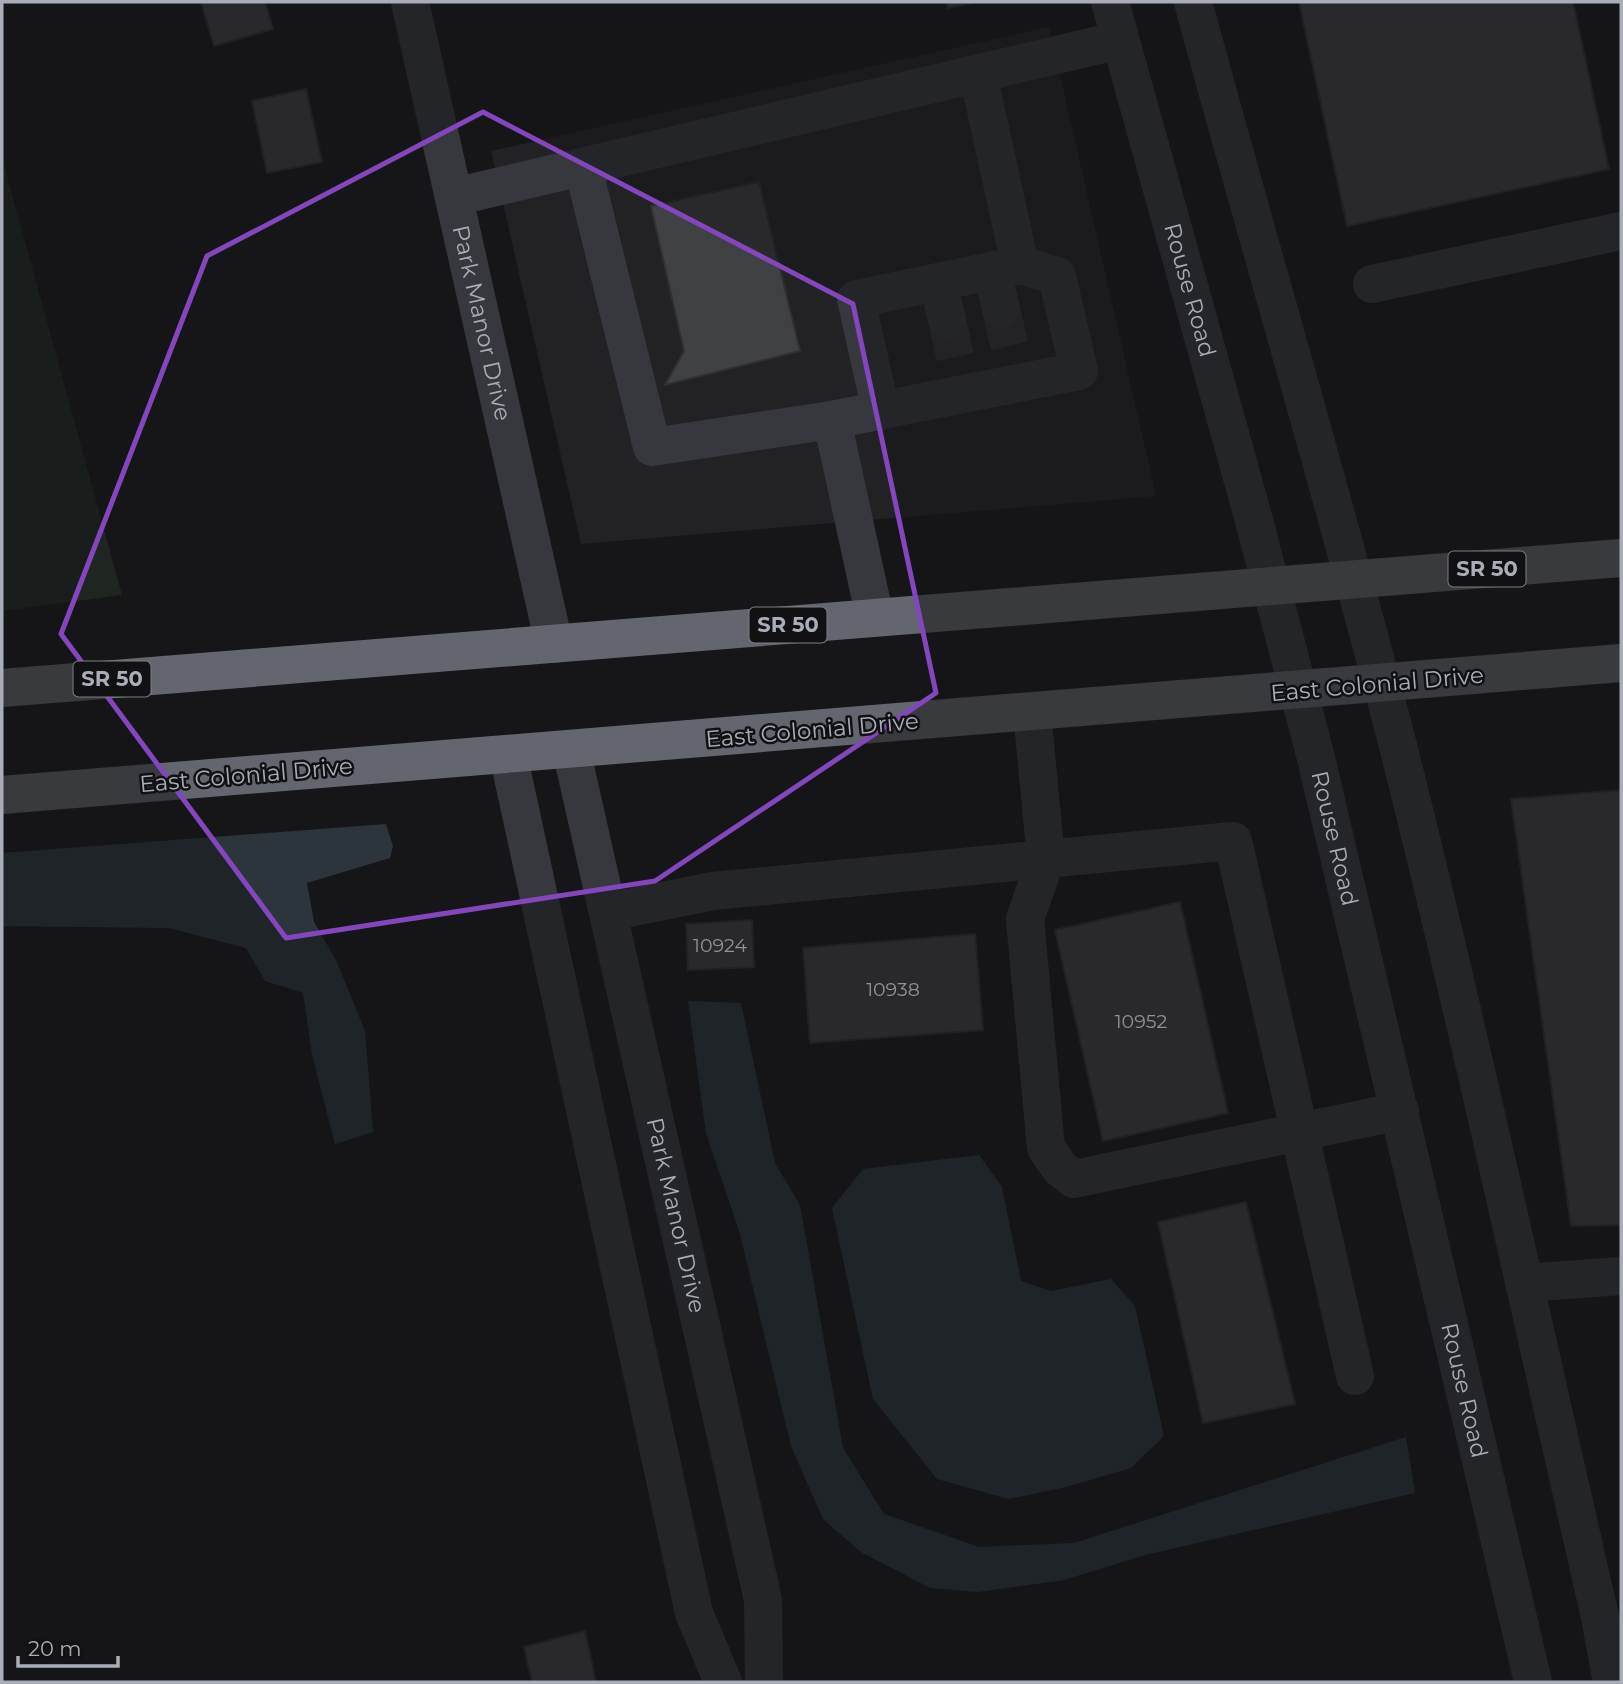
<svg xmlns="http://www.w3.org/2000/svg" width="1623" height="1684" viewBox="0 0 1623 1684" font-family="Montserrat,sans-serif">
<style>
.built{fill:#222225}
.green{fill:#1e261f}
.water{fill:#2c353c}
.building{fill:#404145;stroke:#303034;stroke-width:2}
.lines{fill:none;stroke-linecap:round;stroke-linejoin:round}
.minor-tunnel{stroke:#333438;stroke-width:38;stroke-dasharray:38 19;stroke-linecap:butt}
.minor{stroke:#37383d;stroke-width:38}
.highway{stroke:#63666e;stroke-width:38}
.marked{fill:none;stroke:#8446be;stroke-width:5;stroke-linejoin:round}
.labels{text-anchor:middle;stroke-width:5;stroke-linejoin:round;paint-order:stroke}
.number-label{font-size:19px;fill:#8e929b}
.shield{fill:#111113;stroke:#7b7e86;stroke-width:2}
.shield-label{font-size:21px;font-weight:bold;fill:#a8adb8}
.street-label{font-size:23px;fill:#a8adb8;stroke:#111113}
</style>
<rect width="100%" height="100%" fill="#161618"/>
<path class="built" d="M1049 27 1156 496 581 544 491 151Z"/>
<path class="green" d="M2 158 122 595 2 611Z"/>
<path class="water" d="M386 824 393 846 390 858 307 883 314 922 336 960 365 1031 373 1132 335 1144 312 1054 303 993 265 981 246 948 169 928 2 926V853Z
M688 1001 741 1003 775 1163 800 1205 843 1448 884 1514 979 1547 1074 1543 1406 1437 1415 1493 1145 1555 1064 1580 978 1592 930 1588 861 1552 823 1519 791 1446 740 1234 706 1133Z
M979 1155 1002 1187 1021 1281 1051 1291 1111 1279 1135 1306 1164 1436 1131 1468 1062 1488 1009 1499 937 1479 873 1399 832 1208 863 1169Z"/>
<path class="building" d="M201 2H265L273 29 214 46Z
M947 2H976L948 8Z
M1299 2H1573L1609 169 1347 226Z
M306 89 322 162 267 173 252 101Z
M759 182 800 351 665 385 684 351 651 206Z
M1621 790V1225L1571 1226 1511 799Z
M1180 902 1228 1113 1103 1141 1055 930Z
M752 920 754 967 688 970 686 924Z
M975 934 983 1030 810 1043 803 948Z
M1246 1202 1295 1404 1203 1423 1158 1222Z
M585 1631 596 1682H532L524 1647Z"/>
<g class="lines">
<path class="minor-tunnel" d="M1001 309 1013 361
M947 320 959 374"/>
<g class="minor">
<path id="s1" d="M410 2 554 644"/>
<path id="s2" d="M1110 2 1252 513 1315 754 1533 1682"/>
<path d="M1193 2C1260 249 1333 494 1397 742 1470 1031 1532 1322 1599 1612L1612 1682"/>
<path d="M583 167 652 447 832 420 875 618"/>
<path d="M454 197 1120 40"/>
<path d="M992 271 1001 309"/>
<path d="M938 282 947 320"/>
<path d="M1372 284 1621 231"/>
<path d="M881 411 856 299 1020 265"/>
<path d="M832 420 1079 371 1057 276 1020 265 978 74"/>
<path d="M1032 712 1046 859 1025 919 1046 1148 1060 1168 1074 1179 1400 1111"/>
<path id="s3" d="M571 749 763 1600 764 1682"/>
<path d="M508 754 694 1613 723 1682"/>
<path d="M608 912 713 891 1233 841 1355 1376"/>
<path d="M1524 1283 1621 1276"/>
</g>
<path class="highway" d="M2 688 1621 558
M2 795 1621 663"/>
</g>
<path d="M0 0H1623V1684H0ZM483 112 853 304 936 693 655 881 286 938 61 634 207 256Z" fill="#161618" fill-opacity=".55" fill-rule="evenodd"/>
<path class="marked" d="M483 112 853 304 936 693 655 881 286 938 61 634 207 256Z"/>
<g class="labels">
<g class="number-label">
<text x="720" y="952">10924</text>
<text x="893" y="996">10938</text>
<text x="1141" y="1028">10952</text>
</g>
<g class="shield">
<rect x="1448.5" y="551.5" width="77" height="35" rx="5"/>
<rect x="749.5" y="607.5" width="77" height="35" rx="5"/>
<rect x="73.5" y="661.5" width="77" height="35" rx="5"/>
</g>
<g class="shield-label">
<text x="1487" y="576">SR 50</text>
<text x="788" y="632">SR 50</text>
<text x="112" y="686">SR 50</text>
</g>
<g class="street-label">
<text dy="8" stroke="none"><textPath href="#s2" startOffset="299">Rouse Road</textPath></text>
<text dy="8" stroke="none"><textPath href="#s1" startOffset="329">Park Manor Drive</textPath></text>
<text transform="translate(1377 684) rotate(-5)" y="8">East Colonial Drive</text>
<text transform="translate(812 730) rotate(-5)" y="8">East Colonial Drive</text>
<text transform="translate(246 775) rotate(-5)" y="8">East Colonial Drive</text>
<text dy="8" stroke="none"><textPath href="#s2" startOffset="866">Rouse Road</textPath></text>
<text dy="8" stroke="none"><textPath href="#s3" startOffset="478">Park Manor Drive</textPath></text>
<text dy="8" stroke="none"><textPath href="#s2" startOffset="1433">Rouse Road</textPath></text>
</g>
</g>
<rect width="1623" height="1684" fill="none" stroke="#a8adb8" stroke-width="7"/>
<path d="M18 1656v10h100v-10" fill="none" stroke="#a8adb8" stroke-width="3.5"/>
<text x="28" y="1656" font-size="21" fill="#a8adb8" stroke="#111113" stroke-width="5" paint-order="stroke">20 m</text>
</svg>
